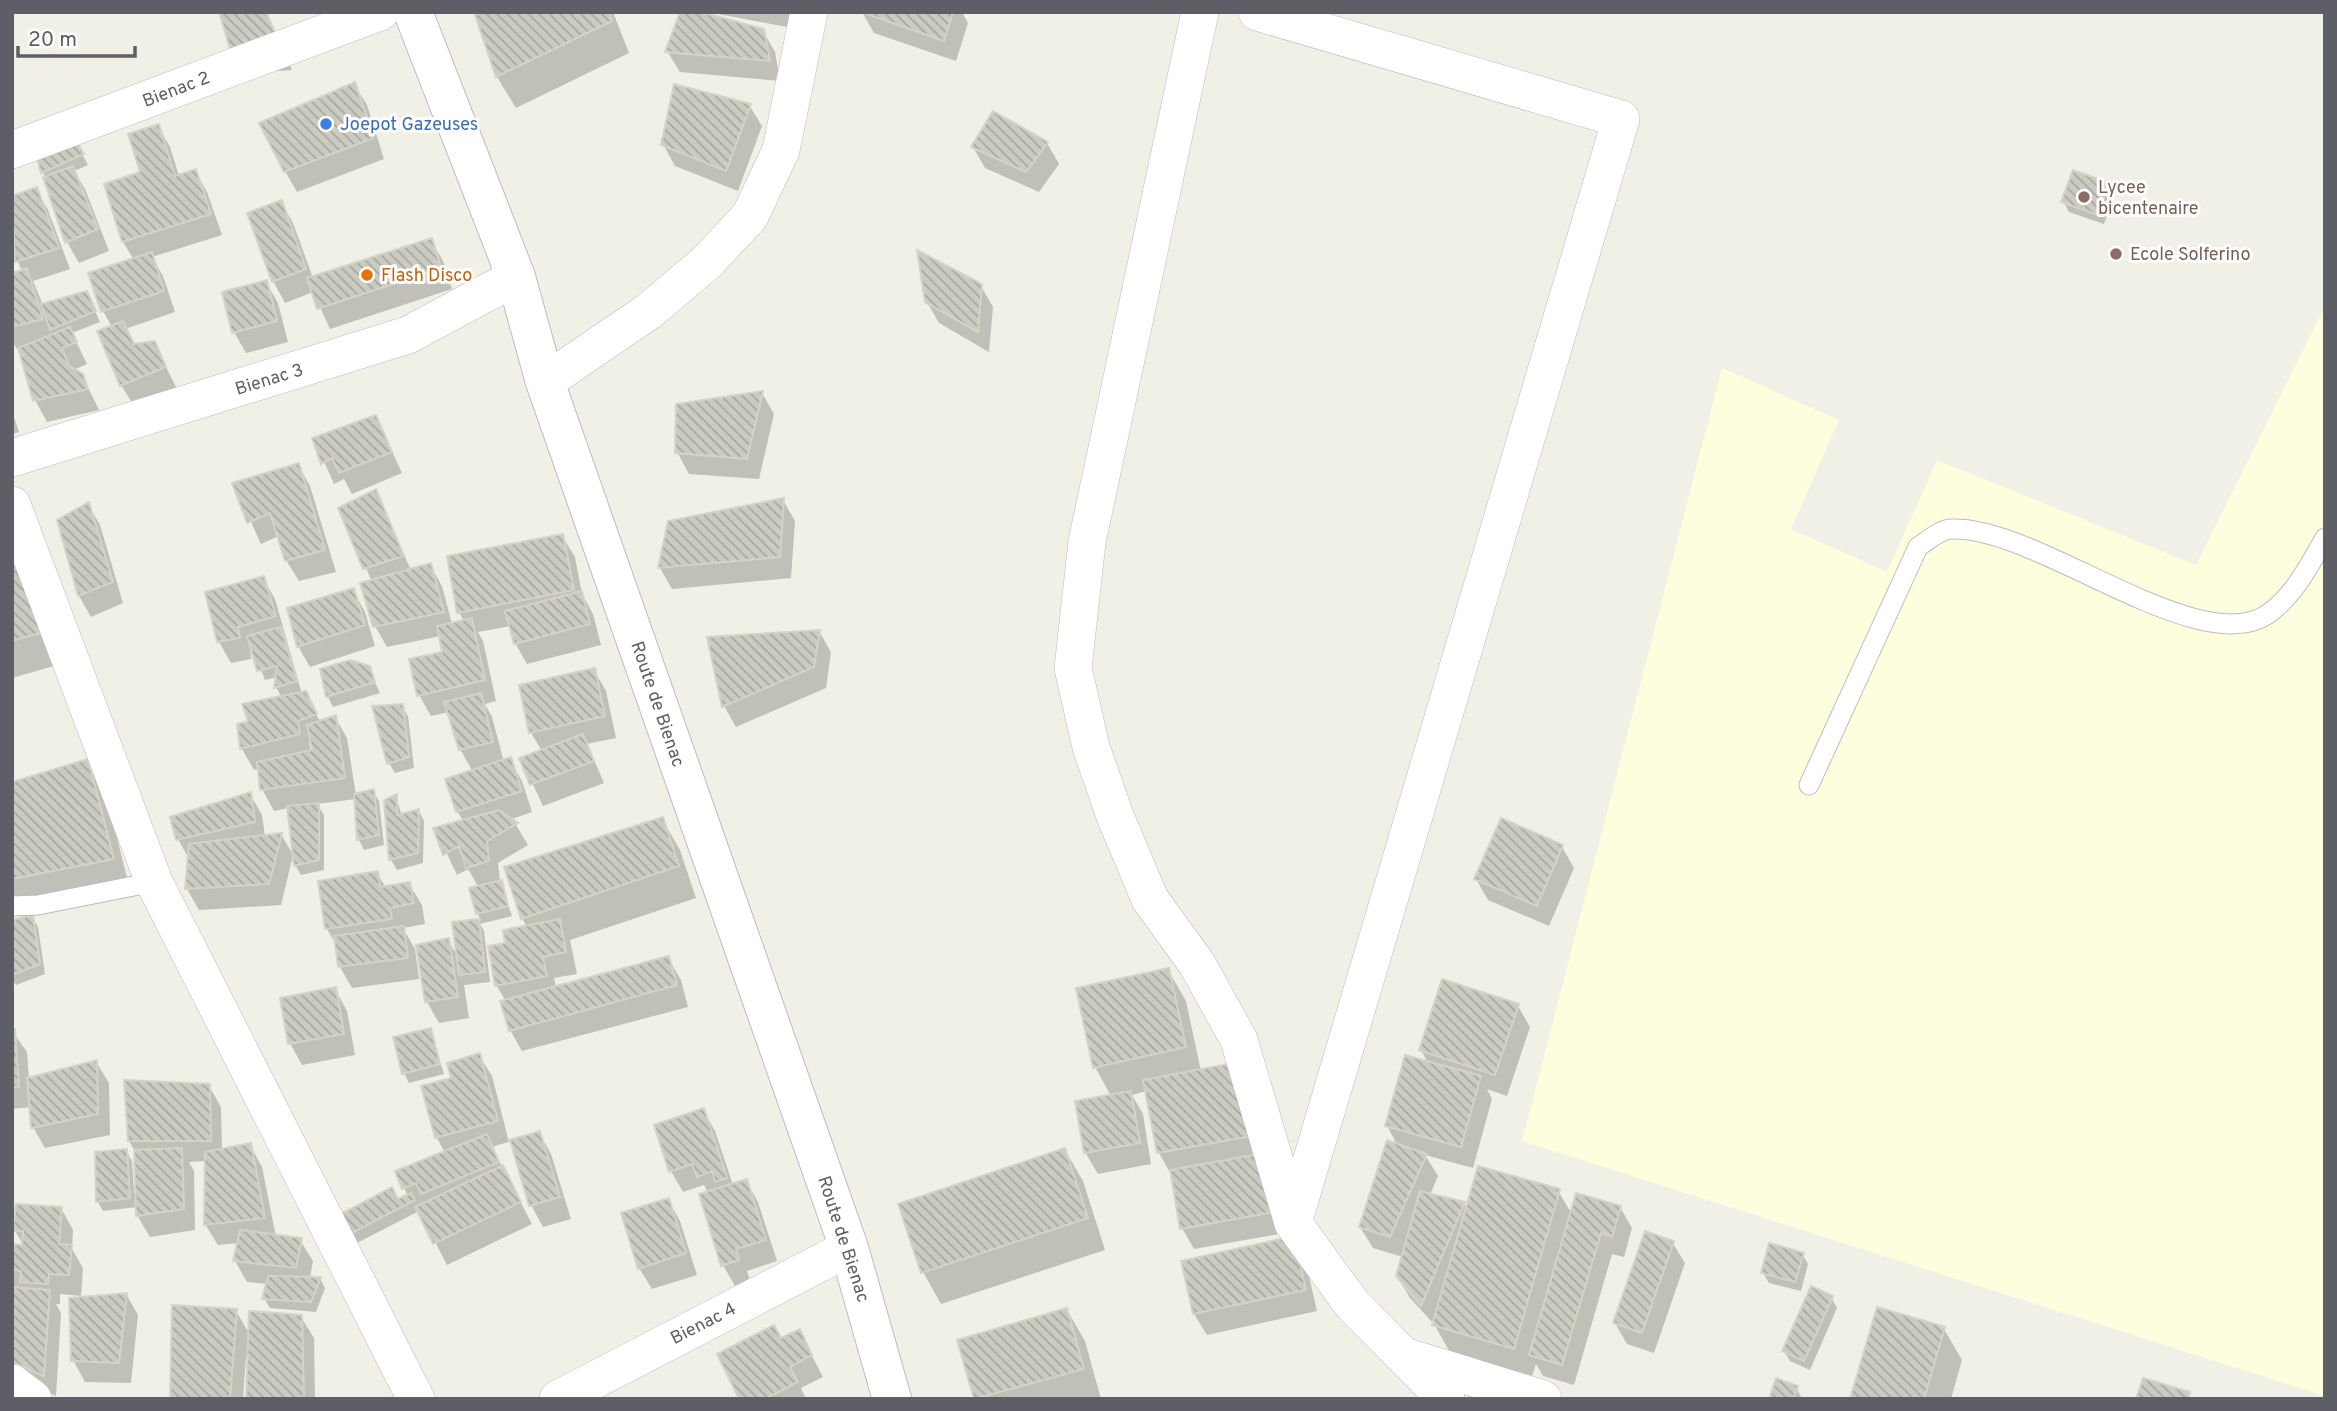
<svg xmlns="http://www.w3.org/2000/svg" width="2337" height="1411" viewBox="0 0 2337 1411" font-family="Overpass,sans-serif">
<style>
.commercial{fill:#fdfedd}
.shadow{fill:#0003;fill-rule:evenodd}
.building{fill:url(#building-back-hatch);stroke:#d5d4c4;stroke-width:2}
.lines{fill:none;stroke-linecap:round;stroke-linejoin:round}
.lane-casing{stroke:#bbbcc2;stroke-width:21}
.street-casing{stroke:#bbbcc2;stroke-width:38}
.secondary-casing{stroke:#bbbcc4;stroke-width:40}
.lane{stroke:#fff;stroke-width:19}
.street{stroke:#fff;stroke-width:37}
.secondary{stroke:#fff;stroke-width:38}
.shop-dot{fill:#3f7fe0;stroke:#fff;stroke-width:2.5}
.education-dot{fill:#8d6e63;stroke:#fff;stroke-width:2.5}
.food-dot{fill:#e8710a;stroke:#fff;stroke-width:2.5}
.labels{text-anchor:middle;stroke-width:6;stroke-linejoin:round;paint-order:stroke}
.street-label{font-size:18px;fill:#5e5f66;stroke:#fff}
.shop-label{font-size:18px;fill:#366cbe;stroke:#fff;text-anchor:start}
.education-label{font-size:18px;fill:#785e54;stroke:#fff;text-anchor:start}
.food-label{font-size:18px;fill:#c56008;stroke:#fff;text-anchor:start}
</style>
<defs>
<pattern id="building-back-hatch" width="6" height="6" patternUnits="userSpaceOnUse" patternTransform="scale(1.75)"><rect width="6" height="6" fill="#cbcbc2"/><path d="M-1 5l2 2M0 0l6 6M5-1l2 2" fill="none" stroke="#a8a8a1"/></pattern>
</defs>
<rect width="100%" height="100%" fill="#f0f0e6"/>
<path class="commercial" d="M2325 306V1396L1522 1141 1722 368 1839 420 1791 529 1887 572 1937 460 2196 565Z"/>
<path class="shadow" d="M266 12 292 70 245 73Z
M487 12H613L629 53 516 108 497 77 477 16Z
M708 12H792V28Z
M862 12H962L968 23 956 61 874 33Z
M763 31 775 52 780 81 680 72 667 51Z
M354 84 367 105 384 159 297 192 285 171Z
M749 105 762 126 738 191 675 166 663 144Z
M158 126 170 147 179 176 195 171 207 192 222 235 152 257 163 276 175 312 125 329 135 346 154 343 177 389 134 406 121 385 112 327 103 311 134 260 123 242 106 185 142 173Z
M75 141 88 165 74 171 85 189 109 251 79 263 67 242 43 172Z
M1047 143 1059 164 1039 192 985 168 973 147Z
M2108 185 2114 195 2104 224 2069 212 2063 201Z
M36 189 48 210 70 269 33 281 43 305 92 304 100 322 72 333 87 364 73 370 82 375 99 410 47 422 35 400 20 349H17L12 341V275L22 271 12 249V198Z
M281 202 293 223 313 278 431 240 443 261 452 289 330 329 313 292 285 303 273 281Z
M266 282 278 303 288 342 246 353 234 332Z
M981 286 993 307 989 352 939 323 927 302Z
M762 393 774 414 759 479 689 474 677 452Z
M12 411 19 432 12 434Z
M376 417 402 473 352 494 344 479 334 484 314 439Z
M298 465 310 486 336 572 299 581 286 560 279 536 261 544 234 484Z
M375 492 411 570 430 565 442 586 452 624 464 621 459 612 562 536 575 557 582 594 593 614 601 645 527 664 515 643 511 626 478 632 483 641 496 701 485 704 492 717 504 762 510 760 522 781 532 812 509 820 516 825 528 845 498 863 500 881 512 916 480 924 484 931 490 982 464 985 469 1018 439 1023 427 1002 418 946 448 940 459 959 454 923 481 920 477 913 479 888 468 869 457 875 435 829 463 821 457 811 473 772 460 749 449 712 431 716 419 695 444 653 441 636 387 647 375 626 372 582 341 509Z
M783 500 795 521 791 578 672 589 660 568Z
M88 504 100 525 123 603 91 617 79 596 59 521Z
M12 531 64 663 12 678Z
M263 578 275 599 302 694 321 722 335 717 347 738 356 795 373 791 379 801 384 845 364 850 359 840 356 799 317 804 324 815V870L301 875 295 865 289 808 274 811 262 789 260 768 254 770 242 749 250 723 282 698 276 687 277 677 265 680 250 641 251 659 231 663 219 642 207 594ZM312 741 314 752H311L309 742Z
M353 590 365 612 375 646 310 667 298 646Z
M819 631 831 652 826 688 736 727 724 706Z
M368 668 380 693 333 707 328 697 322 670Z
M594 670 606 691 616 738 587 744 604 783 543 806 521 759 542 751 531 733 521 686Z
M402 706 408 716 414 768 395 773 389 763Z
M87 761 106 793 130 890 12 914V783Z
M250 794 262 815 265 836 281 834 293 855 281 905 199 910 187 889 189 859 178 839Z
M396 797 402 816 419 811 424 821 423 863 397 870 391 860 386 801Z
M662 819 680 850 696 898 570 940 577 974 554 978 556 988 668 958 681 980 688 1007 522 1051 510 1030 506 1002 497 986 507 944 527 927 522 918Z
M1562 847 1574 868 1549 926 1488 900 1476 879Z
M377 873 386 888 409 884 422 905 425 924 403 928 415 949 419 979 352 988 340 967 338 948 327 929 320 882Z
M32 917 38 927 45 974 16 985 12 978V922Z
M1168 970 1186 1001 1201 1071 1239 1064 1285 1233 1194 1249 1182 1228 1173 1178 1159 1153 1147 1091 1132 1095 1143 1114 1151 1164 1098 1174 1085 1152 1111 1096 1095 1067Z
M335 989 347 1011 355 1055 302 1065 290 1043Z
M1518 1006 1530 1027 1507 1096 1487 1089 1492 1099 1473 1168 1425 1155 1438 1176 1430 1195 1464 1203 1467 1210 1558 1191 1572 1214 1620 1207 1632 1228 1624 1257 1612 1254 1574 1385 1543 1376 1536 1364 1531 1379 1452 1356 1434 1324 1410 1298 1397 1276 1403 1257 1373 1248 1360 1227 1398 1146 1387 1126 1428 1063 1421 1050Z
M430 1030 444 1074 409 1083 404 1073Z
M12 1031 27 1052 29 1079 96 1062 109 1083 110 1135 45 1148 33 1127 31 1107 12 1109Z
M479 1055 492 1076 509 1142 539 1133 551 1154 571 1219 543 1227 531 1205 512 1141 492 1147 532 1224 447 1265 419 1211 357 1243 342 1215 408 1196 404 1188 445 1153 437 1138 423 1087 454 1079Z
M209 1086 221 1107 222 1150 250 1145 262 1167 276 1237 300 1240 313 1261 310 1278H320L325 1288 316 1312 270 1308 264 1298 268 1284 247 1282 235 1261 239 1243 218 1245 205 1224 206 1161 189 1162 194 1171 195 1230 150 1237 137 1215V1207L103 1211 97 1201 126 1151 132 1161 134 1193H137L136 1153 129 1141Z
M703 1110 715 1131 733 1185 746 1181 758 1202 777 1261 747 1271 750 1281 735 1286 723 1265 708 1193 704 1185 683 1192 671 1171Z
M1065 1150 1083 1181 1105 1250 941 1304 923 1272 900 1205Z
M668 1200 680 1221 697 1275 652 1289 639 1268Z
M61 1208 73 1230 72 1249 83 1268 81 1296 60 1294V1304H56L61 1313 56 1396 12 1377V1246H24L15 1231Z
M1672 1242 1685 1263 1654 1353 1627 1344 1615 1323Z
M1802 1254 1808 1264 1801 1291 1769 1283 1763 1273Z
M1305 1259 1317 1311 1207 1335 1194 1314 1183 1262Z
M126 1294 138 1315 131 1383 85 1382 73 1360Z
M1831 1297 1837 1308 1810 1370 1790 1361 1784 1351Z
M1067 1310 1085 1341 1101 1399H975L959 1341Z
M236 1311 250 1335 301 1317 314 1338 315 1399H248L249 1357H246L243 1399H172Z
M1944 1329 1962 1360 1951 1399H1852Z
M799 1331 823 1377 801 1388 806 1399H741L781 1340Z
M1796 1387 1802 1399H1771Z"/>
<path class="building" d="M219 12H266L282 49 231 52Z
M482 12H609L612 21 496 77 475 15Z
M680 12H701L764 29 770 61 665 52Z
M861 12H953L944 41Z
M355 82 374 138 284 172 259 123Z
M674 84 751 104 726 171 661 145Z
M993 111 1048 142 1026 172 971 147Z
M159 124 175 176 196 169 211 214 122 242 104 184 140 172 128 134Z
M75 139 84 154 41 173 35 151Z
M73 166 98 229 65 243 43 177Z
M2073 170 2109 183 2098 215 2061 202Z
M37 187 59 248 15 262 12 196Z
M282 200 306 269 272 282 247 213Z
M432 238 441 268 317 309 307 278Z
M917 250 982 284 978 332 925 302Z
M152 252 164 291 101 312 88 273Z
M27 268 43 319 12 327V273Z
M267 280 277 321 232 333 222 292Z
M87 291 96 311 50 330 41 304Z
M123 321 134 344 155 341 166 367 120 386 97 331Z
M70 327 77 342 62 348 69 366 83 374 88 389 33 401 18 348Z
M763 391 747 459 675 453 676 404Z
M376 415 392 452 339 473 332 458 321 464 312 438Z
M299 463 325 550 285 561 270 513 247 523 232 483Z
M376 489 404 556 363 569 338 508Z
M784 498 780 557 658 568 668 521Z
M89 502 113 582 78 596 57 520Z
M563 534 574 590 457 613 447 556Z
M12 541 48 631 12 641Z
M431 563 444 612 373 627 360 583Z
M264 576 276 616 238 627 240 638 217 642 205 592Z
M354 588 365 625 297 647 287 608Z
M582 591 590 624 514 644 505 611Z
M472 618 485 680 417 696 409 659 442 652 437 626Z
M281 627 297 681 274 688 277 666 257 671 247 636Z
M820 630 814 667 722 707 707 637Z
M350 660 370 666 375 682 326 697 320 669Z
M595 668 605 716 529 733 519 685Z
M306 691 317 714 298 721 300 734 240 749 237 724 248 721 242 704Z
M481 693 493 742 459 750 444 702Z
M403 704 409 757 387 764 372 706Z
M336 715 345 778 260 790 257 762 312 750 307 725Z
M583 734 594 761 530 785 519 758Z
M511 757 522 791 456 812 445 779Z
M88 759 114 859 12 879V782Z
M374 789 379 835 357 840 354 794Z
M251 792 255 822 176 840 170 817Z
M397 794V815L419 809 418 853 389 860 384 800Z
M319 803V860L294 866 287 806Z
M499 810 518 823 487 841 489 861 466 868 459 846 443 855 433 828Z
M663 817 679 866 521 919 504 867Z
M1501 818 1563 845 1537 906 1474 879Z
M282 833 269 884 185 889 189 844Z
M378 871 380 887 410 882 414 903 390 908 392 919 325 929 318 881Z
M502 880 508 906 476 914 469 888Z
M33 915 40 964 12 975V920Z
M479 919 485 972 459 975 452 922Z
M560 919 566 952 543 957 547 976 495 986 488 946 505 943 503 930Z
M404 926 408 958 338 967 334 936Z
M449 938 458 997 425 1002 416 945Z
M669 956 677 985 509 1031 500 1001Z
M1169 968 1186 1047 1093 1068 1076 988Z
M1442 979 1519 1004 1495 1075 1419 1050Z
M336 987 344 1034 288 1044 280 998Z
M431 1028 440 1064 402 1074 393 1037Z
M12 1029H15L19 1087H12Z
M480 1053 498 1121 435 1138 421 1086 451 1078 447 1063Z
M1405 1055 1481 1076 1461 1147 1385 1126Z
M97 1060 98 1114 31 1128 27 1078Z
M1239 1062 1252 1136 1157 1153 1143 1080Z
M124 1080 210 1084 211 1141H128Z
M1131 1091 1140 1143 1084 1153 1075 1101Z
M704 1108 727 1178 715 1182 712 1171 697 1177 692 1164 669 1172 654 1125Z
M540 1131 560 1197 529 1206 510 1140Z
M487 1134 499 1162 421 1194 416 1183 402 1189 395 1171Z
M1387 1140 1427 1154 1390 1237 1359 1227Z
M251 1143 265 1218 204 1225 205 1152Z
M182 1148 184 1209 136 1216 134 1150Z
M1065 1148 1088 1218 921 1273 898 1204Z
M127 1149 130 1198 96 1202 95 1152Z
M1264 1153 1274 1212 1180 1229 1170 1170Z
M503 1165 521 1202 433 1244 415 1207Z
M1478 1166 1560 1189 1514 1349 1432 1325Z
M747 1179 766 1240 736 1249 739 1260 721 1266 699 1194Z
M392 1187 398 1199 411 1193 415 1200 350 1234 339 1215Z
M1420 1191 1465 1202 1421 1306 1396 1276Z
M1576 1193 1621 1206 1612 1237 1601 1233 1562 1365 1529 1355Z
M669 1198 686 1253 638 1269 621 1213Z
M16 1204 62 1207 59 1244 72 1245 69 1275 49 1274 48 1284 20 1282 21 1271 12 1270V1244L22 1245 23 1231H13Z
M240 1230 302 1238 296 1268 233 1261Z
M1645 1231 1674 1241 1642 1333 1613 1323Z
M1294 1236 1306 1290 1193 1314 1181 1261Z
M1769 1243 1804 1253 1795 1282 1761 1273Z
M268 1276 321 1277 311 1302 262 1299Z
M1811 1286 1833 1296 1804 1361 1782 1351Z
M12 1287 50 1290 44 1376 12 1362Z
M127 1293 119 1363 71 1361 69 1298Z
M172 1305 237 1309 230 1399 170 1398Z
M1877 1307 1945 1327 1924 1399H1850Z
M1067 1308 1084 1369 974 1399 957 1340Z
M249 1311 302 1315 304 1399H246Z
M774 1325 781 1338 800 1329 812 1355 790 1367 798 1382 765 1399H739L717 1354Z
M1776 1378 1798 1386 1793 1399H1769Z
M2143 1378 2190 1392 2188 1399H2136Z"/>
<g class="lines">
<defs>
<path id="lane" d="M1809 785 1918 547C1927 541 1941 529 1951 529 2036 524 2205 667 2272 611 2296 592 2310 564 2325 538
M12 906 38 905 154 882"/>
<path id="street" d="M1200 12 1087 542 1073 668 1091 747 1115 816 1150 899 1197 964 1239 1040 1293 1223 1352 1304 1446 1399
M1257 12 1621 119 1293 1223
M12 150 380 12
M545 382 649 311 707 262 750 216 781 150 809 12
M12 458 408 335 516 277
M12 505 154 882 416 1399
M1407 1357 1543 1399
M12 1383 33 1399
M558 1399 849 1248"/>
<path id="secondary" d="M413 12 516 277 545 382 849 1248 892 1399"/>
</defs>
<use href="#lane" class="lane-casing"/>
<use href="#street" class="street-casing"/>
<use href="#secondary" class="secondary-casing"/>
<use href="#lane" class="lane"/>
<use href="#street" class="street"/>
<use href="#secondary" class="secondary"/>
</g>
<circle class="shop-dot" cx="326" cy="124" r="7"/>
<g class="education-dot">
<circle cx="2084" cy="197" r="7"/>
<circle cx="2116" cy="254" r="7"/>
</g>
<circle class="food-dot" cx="367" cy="275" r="7"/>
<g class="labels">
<g class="street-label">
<text transform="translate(176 89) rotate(-21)" y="6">Bienac 2</text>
<text transform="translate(269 379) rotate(-17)" y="6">Bienac 3</text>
<text transform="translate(658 704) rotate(71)" y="6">Route de Bienac</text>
<text transform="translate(844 1239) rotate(72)" y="6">Route de Bienac</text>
<text transform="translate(703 1323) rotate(-27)" y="6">Bienac 4</text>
</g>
<g class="shop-label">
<text x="340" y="130">Joepot Gazeuses</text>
</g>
<g class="education-label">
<text x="2098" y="193">Lycee<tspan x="2098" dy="21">bicentenaire</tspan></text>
<text x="2130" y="260">Ecole Solferino</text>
</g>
<g class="food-label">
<text x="381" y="281">Flash Disco</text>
</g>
</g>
<rect width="2337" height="1411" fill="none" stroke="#5e5f66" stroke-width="28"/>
<path d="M18 46v10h117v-10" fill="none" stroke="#5e5f66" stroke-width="3.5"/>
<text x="28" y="46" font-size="21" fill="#5e5f66" stroke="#ffffff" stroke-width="5" paint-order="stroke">20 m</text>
</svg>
